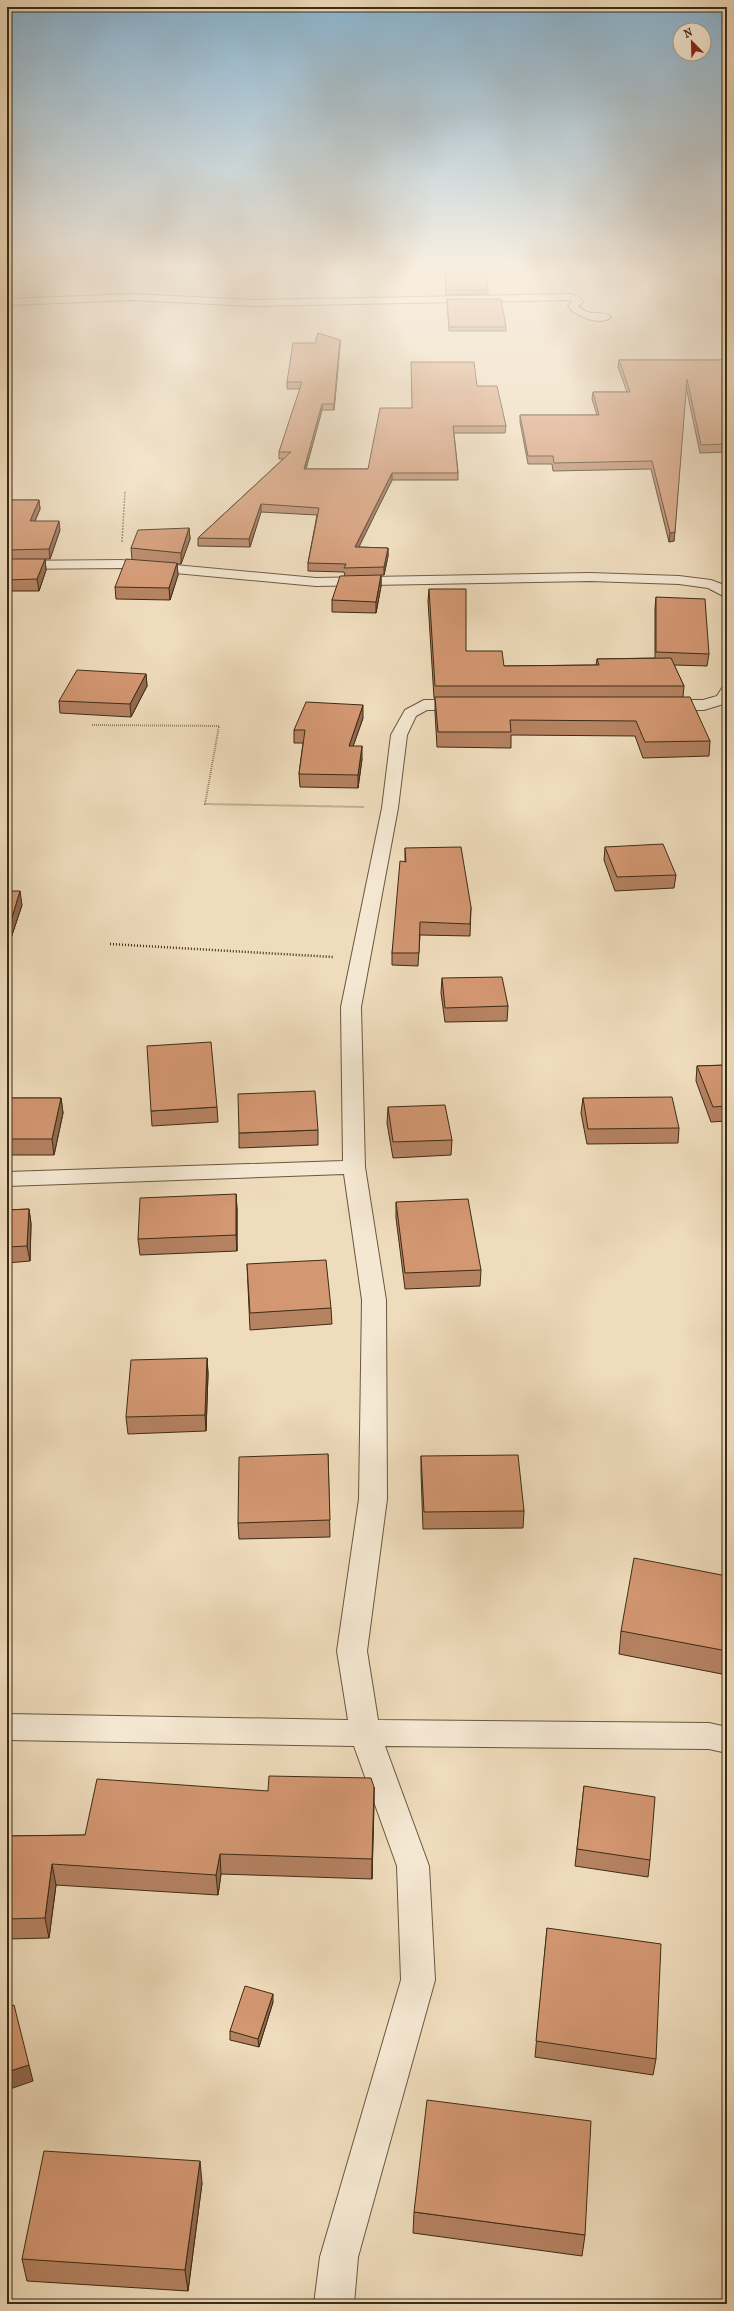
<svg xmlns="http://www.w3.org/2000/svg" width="734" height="2311" viewBox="0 0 734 2311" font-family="'IM FELL French Canon',serif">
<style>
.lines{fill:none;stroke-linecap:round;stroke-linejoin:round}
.minor-casing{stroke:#6a583e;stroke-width:2}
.path-far2{stroke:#3d2c14;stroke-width:1.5;stroke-dasharray:0.5 1;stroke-linecap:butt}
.path-far1{stroke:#3d2c14;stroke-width:2;stroke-dasharray:0.5 1.5;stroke-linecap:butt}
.path{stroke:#3d2c14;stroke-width:2.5;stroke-dasharray:1 2;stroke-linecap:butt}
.minor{fill:#f5e8d3;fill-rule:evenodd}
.wall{fill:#b58262;stroke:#3d2c14}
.shaded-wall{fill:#946a50;stroke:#3d2c14}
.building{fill:#d39772;stroke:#3d2c14}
</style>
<rect width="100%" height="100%" fill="#efdcbc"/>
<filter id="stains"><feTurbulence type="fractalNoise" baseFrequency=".005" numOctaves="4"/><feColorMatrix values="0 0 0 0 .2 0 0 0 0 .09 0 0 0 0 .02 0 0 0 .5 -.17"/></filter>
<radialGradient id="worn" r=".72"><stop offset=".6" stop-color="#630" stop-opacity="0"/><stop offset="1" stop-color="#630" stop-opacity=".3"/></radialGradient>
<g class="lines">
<defs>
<path id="minor" d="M133 294 252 300 570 294 579 297 583 302 578 306C589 318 603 309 611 317 601 327 575 316 568 306L573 301 569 300 252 306 133 300 7 305V299Z
M121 560 316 578 590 573 679 576 711 580 727 586V598L708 588 679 584 590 581 316 586 121 568 7 569V561Z
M727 687V703L704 710H665L660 708 657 705 660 702 665 700H703L717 696 722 688Z
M424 700H464L469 702 472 705 469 708 464 710H427L416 716 407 735 398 808 361 1007 365 1167 386 1300 387 1499 367 1651 378 1720 709 1723 727 1727V1753L709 1749 385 1746 429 1866 435 1980 358 2257 354 2304H314L320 2257 401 1980 397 1866 354 1746 7 1740V1714L348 1720 337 1651 359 1499 362 1300 344 1174 7 1186V1172L343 1161 341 1007 382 808 391 735 405 710Z"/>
</defs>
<use href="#minor" class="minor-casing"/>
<path class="path-far2" d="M122 542 125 491"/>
<path class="path-far1" d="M92 725 219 726 205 804 364 807"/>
<path class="path" d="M110 944 333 957"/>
<use href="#minor" class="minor"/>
</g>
<path class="wall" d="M445 274 488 290V294L446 295Z
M447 299 506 327V331H449Z
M340 340V346L334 410H322L306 469H368L411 408 477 386 506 426 505 433H454L458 473V480H392L358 547 388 548V556L384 575H381V586L376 613 332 612V600L345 576 344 572 308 571V563L317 515 261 512 250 547 198 546V538L283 459H279V452L300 389H287V382L315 343Z
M619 360H727V452L700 453 686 387 674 541 669 542 651 469 553 471 552 464H528L520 422V415H597L592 399 593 392H627L618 367Z
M7 449 11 458 7 500H39L40 509 35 521 60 530 50 559H45L46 570 39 591H7V559H8V555H7Z
M189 528 190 539 181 564H177L178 575 170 600 116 599 115 587 132 559 131 548Z
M429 589 466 651 504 666 596 665 597 659 655 658V609L656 597 709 654 707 666 674 665 684 686 683 697 710 741 709 756 643 758 635 736 511 735V748L437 747 435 712V698H434L428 601Z
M146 674 147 686 131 717 60 713 59 701Z
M363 718 353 746 362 759 358 788 300 787 299 774 303 743H294V730Z
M605 847 676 875 674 888 615 891 604 860Z
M405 848 471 907 470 936 420 935 418 966 392 965V953L405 862Z
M7 891 22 905 11 938H7Z
M442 978 508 1006 507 1021 445 1022 441 993Z
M727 1065V1121L711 1122 696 1081 697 1066Z
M7 1098H61L63 1113 54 1155H7Z
M583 1098 679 1128 678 1143 587 1144 581 1113Z
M217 1107 218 1122 152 1126 151 1111Z
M388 1107 452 1140 451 1155 393 1158 387 1123Z
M318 1130V1145L239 1148V1133Z
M236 1194 237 1210V1251L140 1255 138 1239Z
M396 1202 481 1270 480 1286 405 1289 396 1218Z
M29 1209 31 1224 30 1261 7 1263V1210Z
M247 1264 331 1308 332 1324 250 1330Z
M207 1358 208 1374 206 1431 128 1434 126 1417Z
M328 1454 330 1537 239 1539 238 1523Z
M421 1456 524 1511 523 1528 423 1529 421 1473Z
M727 1576V1675L619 1654 621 1631Z
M584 1786 650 1860 648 1877 575 1866Z
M374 1787 372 1879 221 1874 218 1895 56 1885 49 1938 7 1939V1836L85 1835 268 1791Z
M547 1928 656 2059 653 2075 535 2057Z
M273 2002 259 2047 230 2040V2031Z
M202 2183 188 2291 27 2281 22 2259Z
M414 2212 585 2235 582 2256 413 2233Z"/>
<path class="shaded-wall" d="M340 340V346L334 410V404Z
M322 404V410L304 476V469Z
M10 449 11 458 7 500V481Z
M392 473V480L355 555V547Z
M39 500 40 509 31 531 30 521Z
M261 504V512L250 547 249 539Z
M59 521 60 530 50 559 49 549Z
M189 528 190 539 181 564V553Z
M675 532 674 541 669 542 670 533Z
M388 548V556L384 575V567Z
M45 559 46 570 39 591 37 579Z
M177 563 178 575 170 600 169 588Z
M381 575V586L376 613V602Z
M146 674 147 686 131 717 130 704Z
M363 705V718L349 758V746Z
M362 746V759L358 788V775Z
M20 891 22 905 11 938 10 924Z
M61 1098 63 1113 54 1155 52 1139Z
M236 1194 237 1210V1251L236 1235Z
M29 1209 31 1224 30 1261 27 1246Z
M207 1358 208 1374 206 1431 205 1415Z
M374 1787V1807L372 1879V1859Z
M220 1854 221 1874 218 1895 216 1875Z
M52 1864 56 1885 49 1938 45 1918Z
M273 1994V2002L259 2047 258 2039Z
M29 2065 33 2081 7 2090V2072Z
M200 2161 202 2183 188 2291 185 2270Z"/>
<path class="building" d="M445 274H486L488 290H446Z
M447 299H501L506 327H449Z
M318 333 340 340 334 404H322L304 469H368L380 408H412L411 362H474L477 386H497L506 426H453L458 473H392L355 547 388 548 384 567 344 568 346 564 308 563 319 508 261 504 249 539 198 538 291 452H279L302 382H287L293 343H315Z
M619 360H727V444L701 445 687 379 675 532 670 533 652 461 554 463 553 456H528L520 415H599L593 392H630Z
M7 449H10L7 481Z
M7 500H39L30 521H59L49 549 7 550 9 545H7Z
M189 528 181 553 131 548 138 530Z
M7 559H45L37 579 7 580Z
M126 559 177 563 169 588 115 587Z
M381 575 376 602 332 600 340 576Z
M429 589H466V651H502L504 666 599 665 597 659 671 658 684 686H435Z
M656 597 705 599 709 654 656 652Z
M77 670 146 674 130 704 59 701Z
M435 697H690L710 741 645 742 636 721 510 720 511 732H438Z
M306 702 363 705 349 746H362L358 775 299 774 305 730H294Z
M663 844 676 875 617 877 605 847Z
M461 847 471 907 470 924 420 922 419 953H392L400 861 406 862 405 848Z
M7 891H20L10 924H7Z
M502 977 508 1006 445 1008 442 978Z
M211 1042 217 1107 151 1111 147 1046Z
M727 1065V1106L713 1107 697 1066Z
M315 1091 318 1130 239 1133 238 1094Z
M672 1097 679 1128 588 1129 583 1098Z
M7 1098H61L52 1139H7Z
M445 1105 452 1140 393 1142 388 1107Z
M236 1194V1235L138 1239 140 1198Z
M468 1199 481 1270 405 1273 396 1202Z
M29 1209 27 1246 7 1247V1210Z
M326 1260 331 1308 250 1313 247 1264Z
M207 1358 205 1415 126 1417 131 1360Z
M328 1454 330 1520 238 1523 239 1457Z
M518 1455 524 1511 424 1512 421 1456Z
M634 1558 727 1576V1651L621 1631Z
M269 1776 371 1778 374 1787 372 1859 220 1854 216 1875 52 1864 45 1918 7 1919V1836L85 1835 97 1779 268 1791Z
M584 1786 655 1797 650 1860 577 1849Z
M547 1928 661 1944 656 2059 536 2041Z
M245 1986 273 1994 258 2039 230 2031Z
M14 2005 29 2065 7 2072V2007Z
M427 2100 591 2121 585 2235 414 2212Z
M44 2151 200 2161 185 2270 22 2259Z"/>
<linearGradient id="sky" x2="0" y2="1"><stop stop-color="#89b6d4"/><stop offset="0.45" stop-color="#f8efe1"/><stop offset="1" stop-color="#f8efe1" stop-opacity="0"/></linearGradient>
<rect width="734" height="592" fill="url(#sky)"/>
<rect width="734" height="2311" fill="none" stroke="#efdcbc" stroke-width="24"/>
<rect x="8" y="8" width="718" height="2295" fill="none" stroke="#3d2c14" stroke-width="2"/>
<rect x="12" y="12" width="710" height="2287" fill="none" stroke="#3d2c14"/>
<g transform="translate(692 42) rotate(337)"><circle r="19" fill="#f5e8d3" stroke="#ab9d87"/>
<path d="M0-3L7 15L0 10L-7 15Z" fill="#8f2418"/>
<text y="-6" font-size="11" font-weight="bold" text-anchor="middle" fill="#3d2c14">N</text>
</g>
<rect width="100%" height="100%" filter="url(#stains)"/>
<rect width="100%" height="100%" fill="url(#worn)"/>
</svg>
